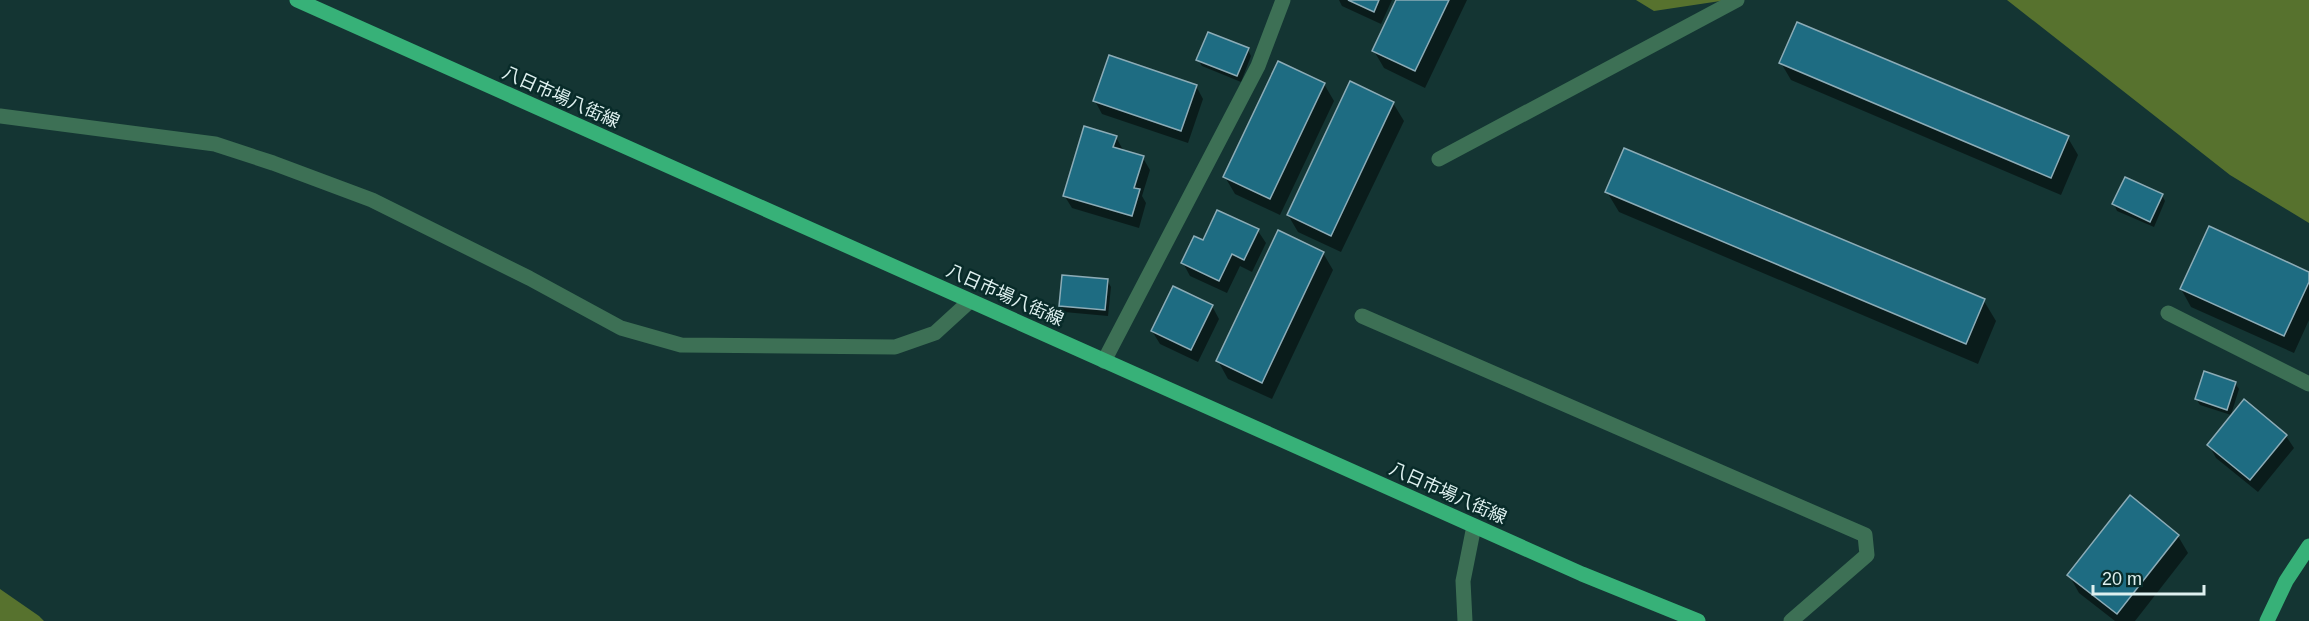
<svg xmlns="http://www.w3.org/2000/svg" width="2309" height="621" viewBox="0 0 2309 621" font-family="Arial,'Noto Sans JP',sans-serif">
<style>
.forest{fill:#57722e}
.shadow{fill:#0007}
.building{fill:#1e6c82;stroke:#8cacb7;stroke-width:1.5}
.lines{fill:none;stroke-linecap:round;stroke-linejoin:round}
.minor{stroke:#3d7055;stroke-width:15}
.major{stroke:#37b178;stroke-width:15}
.labels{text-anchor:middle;stroke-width:5;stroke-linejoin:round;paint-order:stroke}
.street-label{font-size:18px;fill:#def0ef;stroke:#082b29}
</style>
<rect width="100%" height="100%" fill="#143533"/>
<path class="forest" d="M1636 0H1727L1654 11Z
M2007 0H2309V223L2230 175Z
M0 589 39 616 44 621H0Z"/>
<path class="shadow" d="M1339 0H1392L1381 24 1342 6Z
M1398 0H1467L1425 88 1384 68 1374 51Z
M1248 50 1251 56 1241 82 1202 66 1198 60Z
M1781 63 2068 138 2078 155 2061 195 1791 80Z
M1351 83 1393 103 1404 121 1341 252 1298 232 1288 215Z
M1324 84 1334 101 1280 215 1235 194 1225 177Z
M1196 86 1203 99 1188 143 1102 114 1095 101Z
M1116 137 1123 150 1143 158 1150 170 1142 196 1146 203 1139 228 1072 208 1064 195Z
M1607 192 1984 301 1996 321 1978 364 1619 212Z
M2162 195 2165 201 2154 227 2117 211 2114 204Z
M1258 231 1266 243 1252 272 1240 266 1227 293 1190 276 1183 263 1203 242Z
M1323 253 1333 270 1272 399 1228 379 1218 361Z
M2309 273V320L2294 353 2191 307 2181 289Z
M1107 280 1111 287 1108 316 1064 312 1061 306Z
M1212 306 1219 319 1198 362 1160 344 1152 331Z
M2235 383 2239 389 2231 415 2200 405 2196 398Z
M2286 436 2294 448 2258 492 2216 458 2209 445Z
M2178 536 2188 553 2135 621H2115L2079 593 2069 575Z"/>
<path class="building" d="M1348 0H1379L1374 12Z
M1396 0H1449L1415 71 1372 51Z
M1797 22 2069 136 2051 178 1779 63Z
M1208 32 1249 48 1237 76 1196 60Z
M1109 55 1197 85 1181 131 1093 101Z
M1278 61 1325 83 1270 199 1223 177Z
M1350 81 1394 102 1331 236 1287 215Z
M1084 126 1117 136 1113 147 1144 156 1134 188 1140 189 1132 216 1063 196Z
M1624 148 1985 299 1966 344 1605 192Z
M2125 177 2163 194 2150 222 2112 204Z
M1217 210 1259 229 1244 260 1232 254 1219 281 1181 263 1194 236 1203 240Z
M2209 226 2309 272V282L2284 336 2180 289Z
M1278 230 1324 252 1262 383 1216 361Z
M1062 275 1108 279 1105 310 1059 306Z
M1173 286 1213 305 1191 350 1151 331Z
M2204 371 2236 382 2227 410 2195 399Z
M2244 399 2287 435 2250 480 2207 445Z
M2130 495 2179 535 2117 614 2067 575Z"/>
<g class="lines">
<path class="minor" d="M0 116 215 144 273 163 372 200 529 278 621 328 681 345 895 347 935 333 970 301
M1439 159 1737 0
M2168 313 2309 384
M1362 316 1865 535 1867 555 1791 621
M1104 361 1258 66 1283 0
M1465 621 1463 581 1474 526"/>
<path class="major" d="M297 0 1582 574 1698 621
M2267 621 2286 581 2309 546"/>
</g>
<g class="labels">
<g class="street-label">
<text transform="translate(561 97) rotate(24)" y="6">八日市場八街線</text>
<text transform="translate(1005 295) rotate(24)" y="6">八日市場八街線</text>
<text transform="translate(1448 493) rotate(24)" y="6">八日市場八街線</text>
</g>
</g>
<path d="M2093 585v9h111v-9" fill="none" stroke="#def0ef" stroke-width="3"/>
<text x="2102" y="585" font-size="18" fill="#def0ef" stroke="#082b29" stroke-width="4.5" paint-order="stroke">20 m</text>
</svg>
